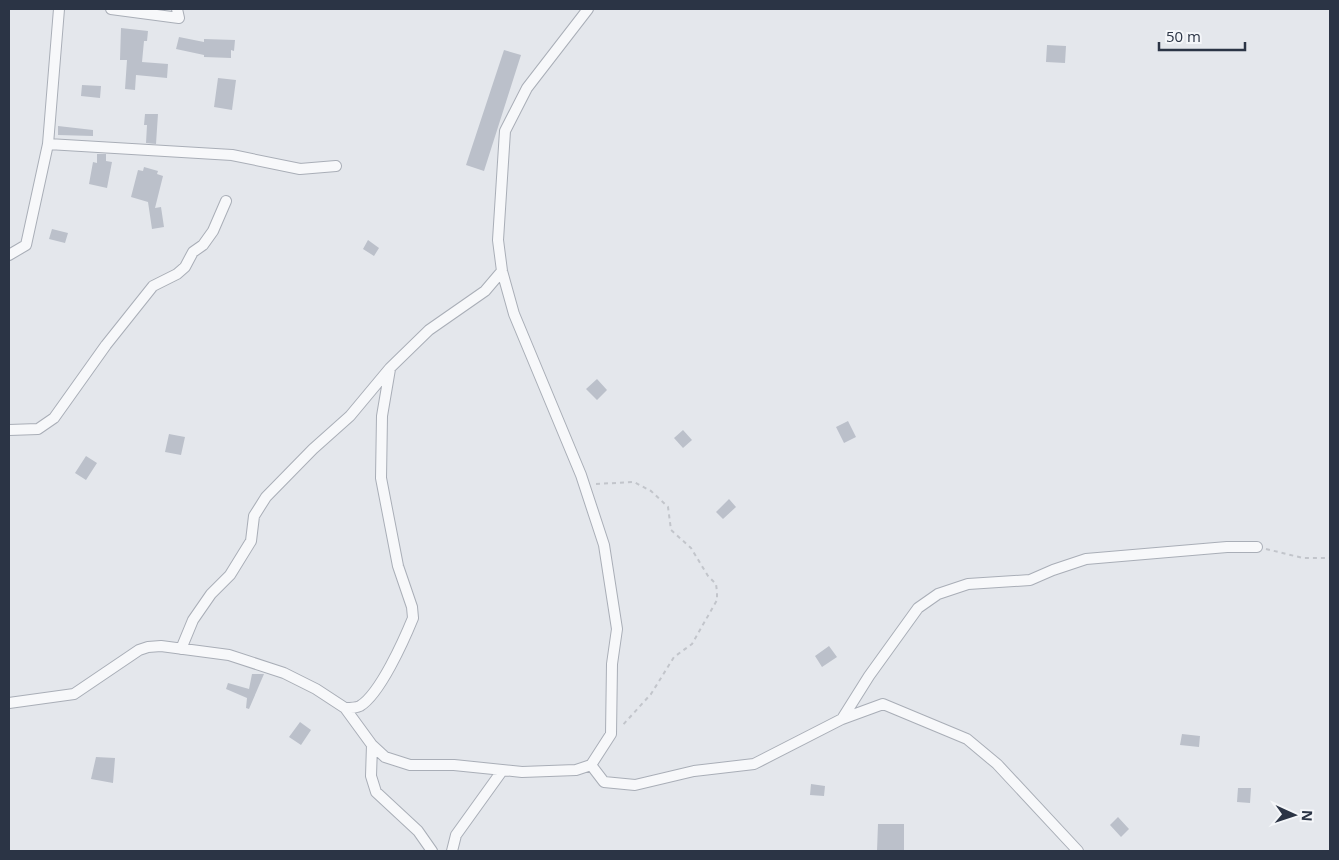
<svg xmlns="http://www.w3.org/2000/svg" width="1339" height="860" viewBox="0 0 1339 860" font-family="'Open Sans',sans-serif">
<style>
.building{fill:#bbc0ca}
.lines{fill:none;stroke-linecap:round;stroke-linejoin:round}
.street-casing{stroke:#a9aeb7;stroke-width:12}
.path{stroke:#c2c5cb;stroke-width:2;stroke-dasharray:4 4;stroke-linecap:butt}
.street{stroke:#f7f8fa;stroke-width:10}
</style>
<rect width="100%" height="100%" fill="#e4e7ec"/>
<path class="building" d="M121 28 148 31 147 41H144L142 62 168 64 167 78 136 75 135 90 125 89 127 60H120Z
M179 37 204 42V39L235 40 234 51 231 50V58L204 57V55L176 49Z
M1047 45 1066 46 1065 63 1046 62Z
M504 50 521 55 484 171 466 165Z
M218 78 236 80 232 110 214 107Z
M82 85 101 86 100 98 81 96Z
M145 114H158L156 144 146 143 147 125H144Z
M58 126 93 130V136L58 135Z
M97 154H106V161L112 162 107 188 89 184 93 162 97 163Z
M144 167 158 171 157 174 163 176 155 208 161 207 164 227 152 229 148 202 131 197 138 170 143 171Z
M52 229 68 233 65 243 49 239Z
M368 240 379 248 374 256 363 249Z
M597 379 607 390 597 400 586 389Z
M848 421 856 437 844 443 836 427Z
M683 430 692 440 683 448 674 438Z
M169 434 185 437 181 455 165 452Z
M86 456 97 463 86 480 75 473Z
M729 499 736 507 723 519 716 512Z
M829 646 837 657 822 667 815 656Z
M252 674H264L249 709 246 708 247 698 226 689 228 683 249 689Z
M300 722 311 730 301 745 289 737Z
M1182 734 1200 736 1199 747 1180 745Z
M96 757 115 758 113 783 91 779Z
M811 784 825 786 824 796 810 795Z
M1238 788H1251L1250 803 1237 802Z
M1118 817 1129 829 1121 837 1110 825Z
M878 824H904V851H877Z"/>
<g class="lines">
<defs>
<path id="street" d="M111 9 179 18 177 9
M48 144 232 155 300 169 336 166
M9 255 26 245 48 144 59 9
M9 430 38 429 54 418 106 345 153 286 177 274 185 267 193 252 203 245 213 231 226 201
M181 649 193 620 211 594 230 575 251 541 254 516 266 497 313 449 350 416 390 368 429 330 485 291 502 271
M9 703 74 694 139 650 148 647 161 646 229 655 284 673 316 689 345 708 372 745 385 757 410 765H454L522 772 576 770 591 765 611 734 612 664 617 629 604 545 581 475 514 314 502 271 498 240 505 131 527 88 588 9
M345 708C350 708 356 708 360 706 380 694 404 640 413 618L412 607 398 566 381 478 382 416 390 369
M842 719 883 704 967 739 997 764 1078 851
M372 745 371 776 376 792 418 831 432 851
M591 765 604 782 635 785 694 771 754 764 842 719 869 676 918 608 938 594 968 584 1030 580 1053 570 1086 559 1227 547H1257
M452 851 456 835 502 771"/>
</defs>
<use href="#street" class="street-casing"/>
<path class="path" d="M596 484 634 482 651 491 668 507 671 530 691 548 708 576 716 584 717 592V600L692 644 674 657 651 694 621 727
M1266 549 1303 558H1330"/>
<use href="#street" class="street"/>
</g>
<rect width="1339" height="860" fill="none" stroke="#2b3445" stroke-width="20"/>
<g transform="translate(1294 815) rotate(93)" stroke="#f4f6f9" stroke-width="4" paint-order="stroke">
<path d="M0-4L9 19L0 12L-9 19Z" fill="#2b3445"/>
<text y="-8" font-size="14" font-weight="bold" text-anchor="middle" fill="#2b3445">N</text>
</g>
<path d="M1159 42v8h86v-8" fill="none" stroke="#2b3445" stroke-width="2.5"/>
<text x="1166" y="42" font-size="15" fill="#2b3445" stroke="#f4f6f9" stroke-width="4" paint-order="stroke">50 m</text>
</svg>
